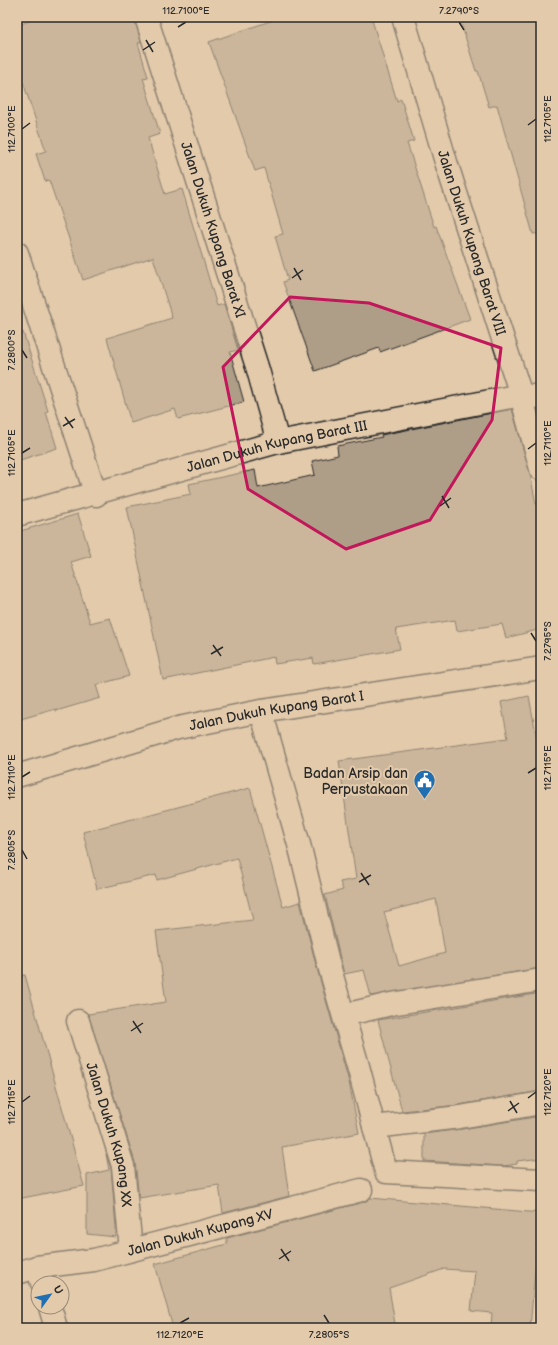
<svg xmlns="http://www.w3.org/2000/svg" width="558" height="1345" viewBox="0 0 558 1345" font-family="'Balsamiq Sans',sans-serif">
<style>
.building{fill:#af9e87;stroke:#2b2b2b;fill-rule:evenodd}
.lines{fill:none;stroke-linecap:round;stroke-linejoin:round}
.minor-casing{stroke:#2b2b2b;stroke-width:25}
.minor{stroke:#e2caab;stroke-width:22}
.marked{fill:none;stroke:#c2185b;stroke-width:3;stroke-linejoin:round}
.ticks{fill:none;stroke:#2b2b2b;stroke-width:1.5}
.labels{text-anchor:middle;stroke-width:4;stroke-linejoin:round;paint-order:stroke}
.street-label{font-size:14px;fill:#2b2b2b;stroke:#e2caab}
.poi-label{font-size:14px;fill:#2b2b2b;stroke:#e2caab;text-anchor:end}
.neatline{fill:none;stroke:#2b2b2b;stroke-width:1.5}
.ticks-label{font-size:10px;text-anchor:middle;fill:#2b2b2b}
</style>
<rect width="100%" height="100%" fill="#e2caab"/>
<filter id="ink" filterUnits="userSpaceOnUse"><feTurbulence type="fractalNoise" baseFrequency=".025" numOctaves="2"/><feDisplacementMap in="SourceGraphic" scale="8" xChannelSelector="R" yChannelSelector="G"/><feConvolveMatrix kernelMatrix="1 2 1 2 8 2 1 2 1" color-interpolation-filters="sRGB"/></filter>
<g filter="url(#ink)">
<path class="building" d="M42 17H134L141 42 138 43 148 77 143 78 160 134 148 138 165 194 182 189 217 306 224 304 238 350 230 352 244 402 178 419 175 409 131 423 107 338 172 318 153 257 83 280 49 180 45 181 36 154 46 151 17 64V25Z
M282 17H371L397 101 401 99 414 141 407 143 434 227 436 226 470 319 380 352 379 348 315 371 283 282 288 280 275 236 283 234 264 168 255 171 209 42Z
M459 17H541V233L533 234 497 105 489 107 478 71H476Z
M23 332 48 411 46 412 57 448 17 461V333Z
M512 409 530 474 536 504 541 502V629L506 638 502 624 457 631 455 620 396 629 400 649 314 664 313 658 275 664 274 657 163 680 127 507 191 494 189 484 255 470 258 488 315 475 312 461 338 455 337 446 382 437 381 435Z
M78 514 91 556 71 562 90 623 110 618 129 676 96 685 100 698 56 711V709L17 720V532Z
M529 696 541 761V913H536L541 942V968L371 996 364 970 344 974 325 895 343 890 340 882 356 879 339 761 508 738 501 702ZM436 899 445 953 399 966 384 912Z
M250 788 283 907 300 902 316 965 349 1082 359 1133 282 1147 289 1196 223 1213 219 1185 139 1198 135 1162 88 1014 166 1002 156 931 253 920 237 858 157 880 156 875 97 889 83 832Z
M25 975 84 1186 17 1199V976Z
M541 993V1091L458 1105 402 1111 378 1020Z
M541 1116V1158L517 1161V1164L503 1166 424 1161V1134L462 1129Z
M106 1154 111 1168 116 1228V1237L87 1234V1175L109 1170Z
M370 1198 540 1213 530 1328H491L492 1313 471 1311 475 1271 444 1269 389 1288 395 1324 366 1328H173L155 1264 227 1244V1238L364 1202Z"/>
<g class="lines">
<defs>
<g id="minor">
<path id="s1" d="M146 17 258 370 278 442"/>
<path id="s2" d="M403 17 446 162 521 395 541 469"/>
<path d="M17 253 96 495"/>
<path id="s3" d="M17 515 278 442 521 395 541 397"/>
<path d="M261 711 300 848 328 962 358 1066 386 1172 541 1180"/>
<path id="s4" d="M17 776 178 728 261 711 541 668"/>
<path d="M344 1015 391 1004 541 980"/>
<path id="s5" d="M78 1021 123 1166 131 1250"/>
<path d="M374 1127 460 1117 541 1103"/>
<path id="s6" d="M37 1267 94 1260 361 1190"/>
<path d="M17 1273 37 1267 42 1283"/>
<path d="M50 1307 56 1328"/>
</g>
</defs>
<use href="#minor" class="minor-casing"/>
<use href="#minor" class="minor"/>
</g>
</g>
<path d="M0 0H558V1345H0ZM290 297 369 303 501 348 492 420 430 520 346 549 248 489 223 367Z" fill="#e2caab" fill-opacity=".55" fill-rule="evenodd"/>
<path class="marked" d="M290 297 369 303 501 348 492 420 430 520 346 549 248 489 223 367Z"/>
<path class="ticks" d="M459 22 464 30M178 27 186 22M146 40 153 52M143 50 155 42M528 125 536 119M22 129 30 123M294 268 301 280M292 278 303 270M22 350 27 358M65 417 73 428M63 426 75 419M528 449 536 443M22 453 30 448M442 496 449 508M440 506 451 498M531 633 536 641M213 645 221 656M211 654 223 647M528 773 536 768M22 777 30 772M22 850 27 859M361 873 369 885M359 882 371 875M133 1021 141 1033M131 1031 143 1023M528 1098 536 1092M510 1101 517 1113M22 1102 30 1096M508 1111 519 1103M281 1249 289 1261M279 1259 291 1251M324 1315 329 1323M180 1323 189 1318"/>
<defs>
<symbol id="civic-pin" viewBox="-11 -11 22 30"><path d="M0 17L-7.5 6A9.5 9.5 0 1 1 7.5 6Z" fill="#1f6fb2" stroke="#e2caab"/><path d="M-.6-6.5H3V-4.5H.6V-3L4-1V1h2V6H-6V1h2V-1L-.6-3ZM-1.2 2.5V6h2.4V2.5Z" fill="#fff"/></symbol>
</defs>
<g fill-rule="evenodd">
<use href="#civic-pin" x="412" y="768" width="25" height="34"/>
</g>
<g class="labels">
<g class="street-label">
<text dy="5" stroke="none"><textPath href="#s1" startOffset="223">Jalan Dukuh Kupang Barat XI</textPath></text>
<text dy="5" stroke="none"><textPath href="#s2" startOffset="236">Jalan Dukuh Kupang Barat VIII</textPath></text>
<text dy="5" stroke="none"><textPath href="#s3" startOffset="269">Jalan Dukuh Kupang Barat III</textPath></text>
<text dy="5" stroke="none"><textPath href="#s4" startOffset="268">Jalan Dukuh Kupang Barat I</textPath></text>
<text dy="5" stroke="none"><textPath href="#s5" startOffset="118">Jalan Dukuh Kupang XX</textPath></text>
<text dy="5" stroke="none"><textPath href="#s6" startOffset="167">Jalan Dukuh Kupang XV</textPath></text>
</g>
<g class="poi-label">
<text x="408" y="778">Badan Arsip dan<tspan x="408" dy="16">Perpustakaan</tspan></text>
</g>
</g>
<rect width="558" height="1345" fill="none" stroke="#e2caab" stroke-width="44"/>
<g transform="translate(50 1295) rotate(57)"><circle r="19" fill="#e2caab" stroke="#998a78"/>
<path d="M0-3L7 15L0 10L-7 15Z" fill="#1f6fb2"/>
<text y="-6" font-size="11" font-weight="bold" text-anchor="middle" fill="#2b2b2b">U</text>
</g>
<rect x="22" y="22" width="514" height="1301" class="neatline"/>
<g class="ticks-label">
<text x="186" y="14">112.7100°E</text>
<text x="459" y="14">7.2790°S</text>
<text transform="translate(547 119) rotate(-90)" y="4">112.7105°E</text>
<text transform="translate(11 129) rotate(-90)" y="4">112.7100°E</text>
<text transform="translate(11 350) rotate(-90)" y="4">7.2800°S</text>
<text transform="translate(547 443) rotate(-90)" y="4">112.7110°E</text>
<text transform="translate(11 453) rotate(-90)" y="4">112.7105°E</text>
<text transform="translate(547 641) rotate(-90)" y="4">7.2795°S</text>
<text transform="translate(547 768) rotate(-90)" y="4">112.7115°E</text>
<text transform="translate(11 777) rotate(-90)" y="4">112.7110°E</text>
<text transform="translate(11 850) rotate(-90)" y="4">7.2805°S</text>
<text transform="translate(547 1092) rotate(-90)" y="4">112.7120°E</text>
<text transform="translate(11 1102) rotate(-90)" y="4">112.7115°E</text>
<text x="180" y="1338">112.7120°E</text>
<text x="329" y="1338">7.2805°S</text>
</g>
</svg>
